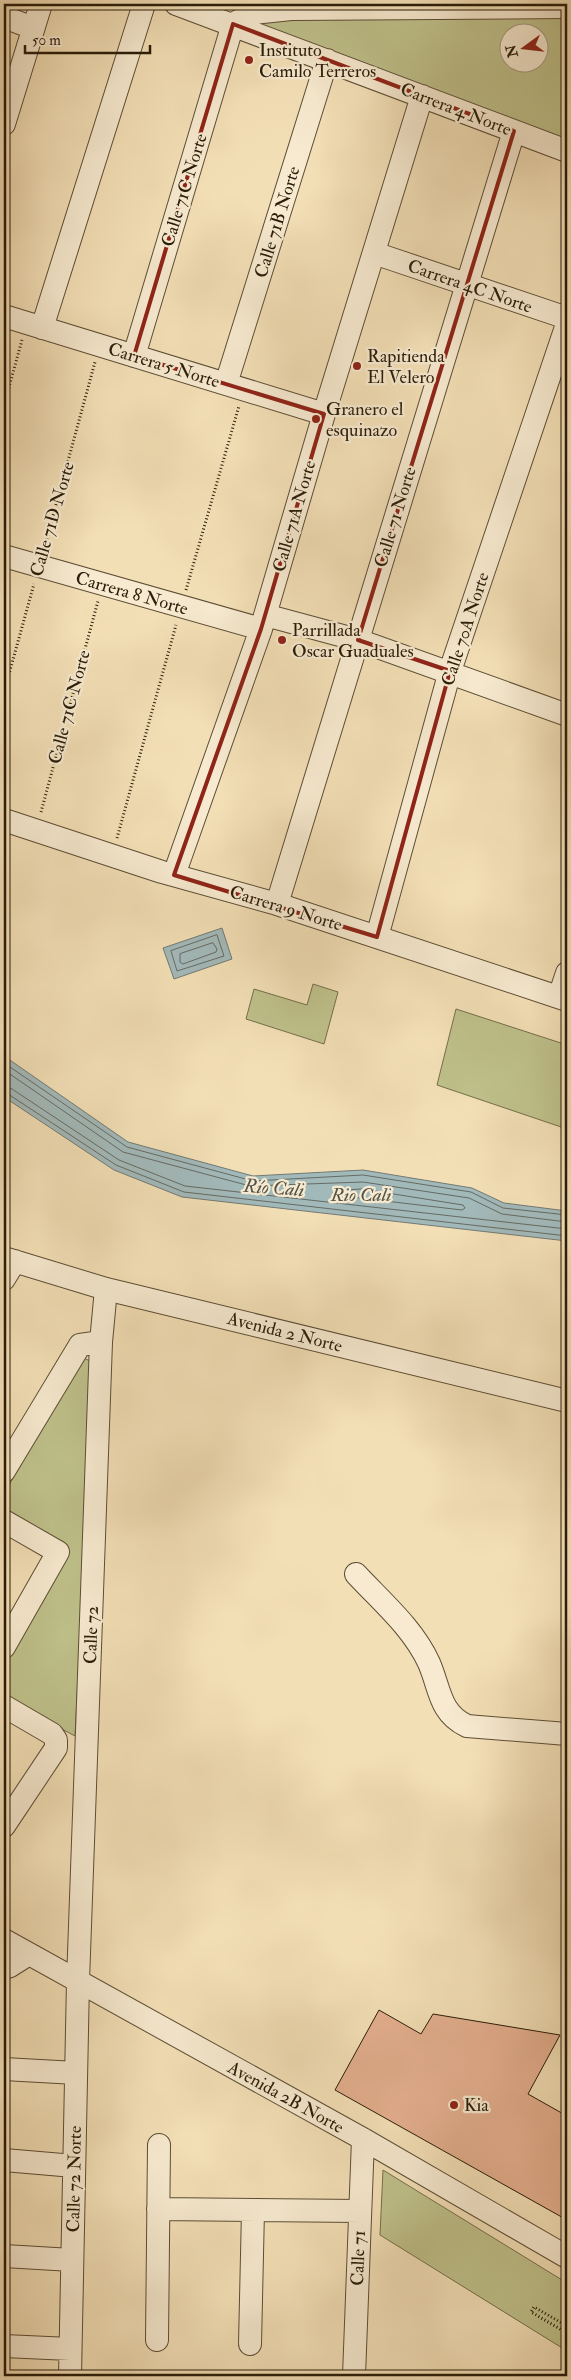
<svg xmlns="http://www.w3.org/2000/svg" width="571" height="2380" viewBox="0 0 571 2380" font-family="'IM FELL Double Pica',serif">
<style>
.green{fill:#bfc18b;stroke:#746e4a;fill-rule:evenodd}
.water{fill:#a2b9ba;stroke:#727a73}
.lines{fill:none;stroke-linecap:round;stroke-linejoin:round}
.shore{stroke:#666a62;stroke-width:1}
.building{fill:#e4af8f;stroke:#291c09}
.minor-casing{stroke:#5c4d34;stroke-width:24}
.path{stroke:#291c09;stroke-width:3;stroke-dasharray:1 2.5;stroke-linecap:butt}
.minor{stroke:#f7ead0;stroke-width:22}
.marked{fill:none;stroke:#8f2418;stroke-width:4;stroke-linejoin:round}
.poi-dot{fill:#8f2418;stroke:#f7ead0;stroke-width:2}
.labels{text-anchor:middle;stroke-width:4.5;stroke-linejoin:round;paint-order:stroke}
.poi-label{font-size:18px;fill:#291c09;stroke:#f7ead0;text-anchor:start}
.street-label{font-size:18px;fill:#291c09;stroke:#f7ead0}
.water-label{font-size:19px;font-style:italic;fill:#535347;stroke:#f7ead0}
</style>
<rect width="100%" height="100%" fill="#f3dfb6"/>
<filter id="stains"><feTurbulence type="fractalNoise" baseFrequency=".004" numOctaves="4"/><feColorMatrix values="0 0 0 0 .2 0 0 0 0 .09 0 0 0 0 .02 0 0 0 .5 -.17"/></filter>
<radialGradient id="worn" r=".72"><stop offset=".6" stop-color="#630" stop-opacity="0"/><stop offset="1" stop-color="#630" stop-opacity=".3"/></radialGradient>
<path class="green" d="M567 7V151L268 37 253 13ZM508 32H538V62H508Z
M313 984 338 992 324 1044 246 1019 254 989 307 1005Z
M456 1009 567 1045V1129L437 1085Z
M82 1357 94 1363 75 1736 4 1699V1664L66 1547 4 1508V1494Z
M383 2170 567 2283V2351L380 2235Z"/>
<path class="water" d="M222 928 232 959 174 979 163 948Z
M4 1056 128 1142 253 1176 363 1170 472 1188 504 1203 567 1211V1241L182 1197 114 1170 4 1097Z"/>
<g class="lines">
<path class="shore" d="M217 935 224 956 177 971 171 951Z
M213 943 217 949 216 952 183 964 180 962V954Z
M4 1063 127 1147 253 1181 363 1175 471 1192 503 1208 567 1215
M4 1070 123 1152 250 1186 363 1182 469 1198 502 1214 567 1222
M4 1087 12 1089 119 1160 185 1186 567 1229
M4 1093 8 1094 116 1165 184 1192 567 1236
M362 1189 463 1205 465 1208 462 1210 334 1195 332 1193 334 1191Z"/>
</g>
<path class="building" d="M379 2010 421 2034 433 2014 560 2035 528 2094 567 2116V2220L335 2090Z"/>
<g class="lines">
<defs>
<path id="minor" d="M176 4 567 151
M4 17 33 28
M233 24 253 13 291 9 567 7
M4 124 41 4
M374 253 567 318
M4 316 324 414
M42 328 144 4
M134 356 233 24
M226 384 327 60
M4 556 261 629
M265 615 358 640 567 715
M4 820 162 872 277 904 567 1000
M174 875 261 629 324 414 422 96
M277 904 514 131
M377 937 450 671 567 324
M559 997 567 973
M4 1258 106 1289 567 1401
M4 1279 15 1261
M4 1471 80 1345 101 1342
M4 1521 58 1552 4 1647
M356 1574C382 1602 413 1628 429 1663 440 1688 439 1713 467 1726L567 1734
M4 1706 52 1734 56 1740V1748L4 1826
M4 1940 363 2139 567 2257
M4 1968 10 1966 29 1954
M4 2069 76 2073
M4 2160 74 2166
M158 2209 360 2211
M4 2256 72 2260
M157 2340 159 2145
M250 2344 253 2210
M4 2346 70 2349
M70 2376 78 1981 101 1342 106 1289
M354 2376 363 2139"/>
</defs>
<use href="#minor" class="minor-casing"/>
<path class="path" d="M4 405 22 340
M44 549 95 362
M186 590 239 406
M4 692 34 584
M41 812 98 601
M117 838 176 625
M567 2326 534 2307 531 2312 567 2333
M567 2339V2341"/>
<use href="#minor" class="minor"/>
</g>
<path class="marked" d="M233 24 514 131 358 640 450 671 377 937 174 875 261 629 324 414 134 356Z"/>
<g class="poi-dot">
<circle cx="249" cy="60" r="5"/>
<circle cx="357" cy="366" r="5"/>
<circle cx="316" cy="419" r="5"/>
<circle cx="282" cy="640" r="5"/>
<circle cx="454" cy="2105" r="5"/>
</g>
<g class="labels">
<g class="poi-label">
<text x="259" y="56">Instituto<tspan x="259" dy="21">Camilo Terreros</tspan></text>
<text x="367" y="362">Rapitienda<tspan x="367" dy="21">El Velero</tspan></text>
<text x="326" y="415">Granero el<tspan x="326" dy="21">esquinazo</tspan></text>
<text x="292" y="636">Parrillada<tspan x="292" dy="21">Oscar Guaduales</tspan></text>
<text x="464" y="2111">Kia</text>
</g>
<g class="street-label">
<text transform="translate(456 109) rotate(21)" y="6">Carrera 4 Norte</text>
<text transform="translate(184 190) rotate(-73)" y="6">Calle 71C Norte</text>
<text transform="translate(277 222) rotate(-73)" y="6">Calle 71B Norte</text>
<text transform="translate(470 286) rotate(19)" y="6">Carrera 4C Norte</text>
<text transform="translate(164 365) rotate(17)" y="6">Carrera 5 Norte</text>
<text transform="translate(294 516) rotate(-74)" y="6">Calle 71A Norte</text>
<text transform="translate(395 517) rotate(-73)" y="6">Calle 71 Norte</text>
<text transform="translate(52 519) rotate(-74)" y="6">Calle 71D Norte</text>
<text transform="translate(132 593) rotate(16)" y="6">Carrera 8 Norte</text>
<text transform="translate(465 629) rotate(-72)" y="6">Calle 70A Norte</text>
<text transform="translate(69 707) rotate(-75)" y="6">Calle 71C Norte</text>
<text transform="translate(286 908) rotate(17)" y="6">Carrera 9 Norte</text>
<text transform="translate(285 1332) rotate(14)" y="6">Avenida 2 Norte</text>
<text transform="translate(91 1635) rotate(-88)" y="6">Calle 72</text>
<text transform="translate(286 2097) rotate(29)" y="6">Avenida 2B Norte</text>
<text transform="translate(74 2179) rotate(-89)" y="6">Calle 72 Norte</text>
<text transform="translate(358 2258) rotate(-88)" y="6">Calle 71</text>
</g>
<g class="water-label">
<text transform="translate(274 1187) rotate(4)" y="7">Río Cali</text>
<text x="361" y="1201">Rio Cali</text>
</g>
</g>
<rect width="571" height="2380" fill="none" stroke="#f3dfb6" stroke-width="20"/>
<rect x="5" y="5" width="561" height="2370" fill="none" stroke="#291c09" stroke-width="2.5"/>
<rect x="10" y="10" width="551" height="2360" fill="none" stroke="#291c09"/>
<g transform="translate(524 48) rotate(255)"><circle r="24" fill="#f7ead0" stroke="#a59880"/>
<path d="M0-4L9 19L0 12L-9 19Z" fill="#8f2418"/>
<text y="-8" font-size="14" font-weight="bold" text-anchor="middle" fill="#291c09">N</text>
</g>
<path d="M25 45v8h125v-8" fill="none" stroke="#291c09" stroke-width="2.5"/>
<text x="32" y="45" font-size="15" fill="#291c09" stroke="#f7ead0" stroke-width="4" paint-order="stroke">50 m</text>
<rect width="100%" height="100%" filter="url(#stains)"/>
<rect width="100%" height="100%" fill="url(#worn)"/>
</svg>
